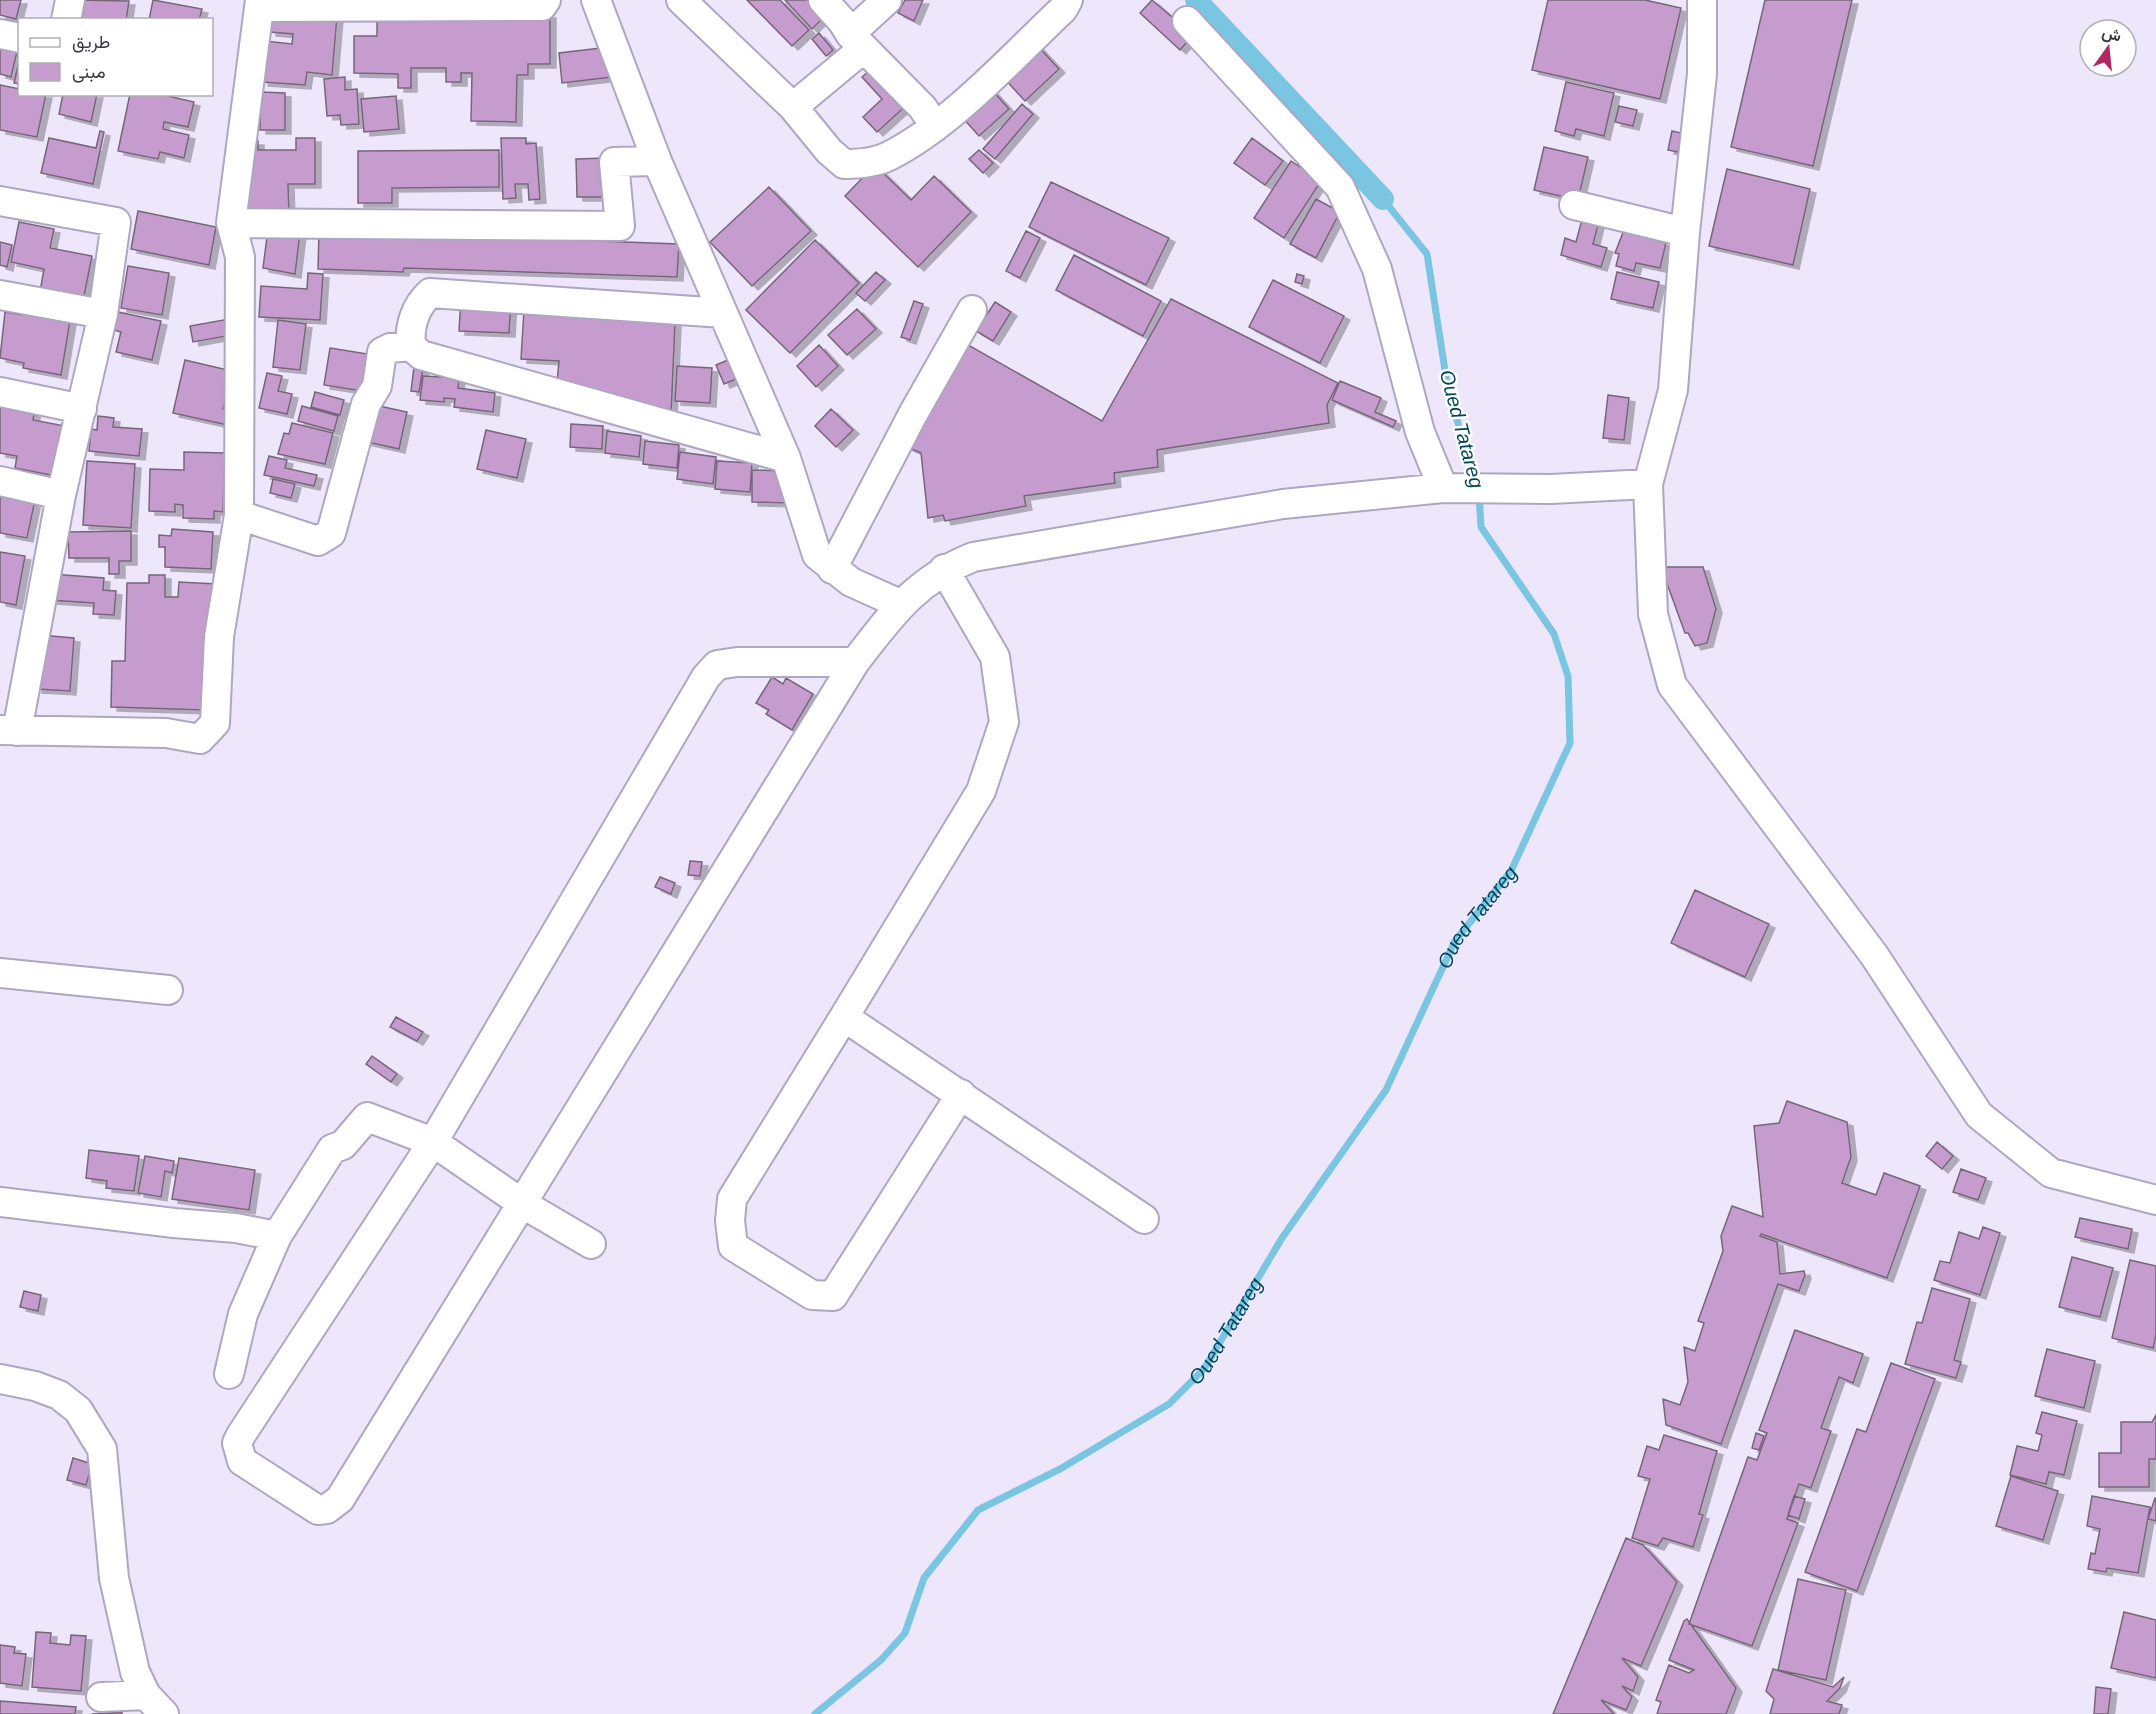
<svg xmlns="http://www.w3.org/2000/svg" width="2156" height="1714" viewBox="0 0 2156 1714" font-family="Helvetica,Vazirmatn,sans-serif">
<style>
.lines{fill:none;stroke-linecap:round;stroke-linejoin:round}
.stream{stroke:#7ac5e2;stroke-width:7}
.canal{stroke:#7ac5e2;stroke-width:22}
.building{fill:#c69bce;stroke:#77667a;stroke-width:1.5;filter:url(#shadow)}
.minor-casing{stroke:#afa6c0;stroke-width:32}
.minor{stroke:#fff;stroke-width:28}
.labels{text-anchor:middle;stroke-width:5;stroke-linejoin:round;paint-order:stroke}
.water-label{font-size:20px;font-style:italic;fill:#004558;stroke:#fff}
</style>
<defs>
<filter id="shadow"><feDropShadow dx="6" dy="4" stdDeviation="0" flood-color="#0004"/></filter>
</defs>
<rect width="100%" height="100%" fill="#eee7fc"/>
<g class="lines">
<g class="stream">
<path d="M1383 199 1427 254 1448 390 1476 483"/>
<path id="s1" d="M815 1714 881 1660 905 1633 924 1578 978 1510 1060 1469 1169 1404 1204 1369 1282 1238 1386 1090 1455 941 1511 871 1570 743 1568 676 1554 634 1481 527 1479 494"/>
</g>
<path class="canal" d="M1196 0 1383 199"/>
</g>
<path class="building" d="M0 0H21L16 19 0 15Z
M74 0 129 1 126 20H70Z
M153 0 202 9 199 20H149Z
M747 0H780L809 30 792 46Z
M785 0H820L830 11 812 29Z
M905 0H923L914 21 898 13Z
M1152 0 1193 35 1180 50 1140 13Z
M1548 0H1645L1681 8 1660 99 1532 70Z
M1765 0H1852L1813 166 1731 147Z
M272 10 337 16 332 75 307 72 305 85 262 82 265 41 292 44 293 34 270 32Z
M550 14V64H528V75H517L516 122 471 121 472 73H461V82H446V68H411V88H398V74L354 73V36H377V16Z
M819 33 833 50 826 56 812 39Z
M0 39 19 43 11 77 0 74Z
M1036 44 1059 69 1025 101 1002 76Z
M609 47 612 77 562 83 559 53Z
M20 56V84L14 83Z
M875 66 909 103 877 132 863 117 882 99 862 77Z
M345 77V90L357 89 359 124 341 125 340 115 327 116 324 79Z
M1566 82 1614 93 1604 136 1576 129 1574 136 1555 131Z
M0 85 20 89V94H46L37 137 0 130Z
M992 90 1009 109 979 136 962 117Z
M261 92 285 93V130H260Z
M63 94H97L91 122 59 114Z
M130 94H159L194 102 188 127 164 122 163 129 189 135 184 158 160 152 158 159 118 151Z
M396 96 399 129 364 132 361 99Z
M1022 104 1033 114 995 159 983 149Z
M1619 106 1637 110 1633 126 1615 122Z
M100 131 104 132 93 184 41 173 49 138 96 148Z
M1672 131 1681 133 1678 152 1668 150Z
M296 138H315V184H288L289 213H244V141H258V150H296Z
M501 138H526V144L536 143 540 199 529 200 528 184H515L516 198 503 199Z
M1252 138 1283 161 1265 185 1234 163Z
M1544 147 1588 157 1578 200 1534 190Z
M499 150V187L392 188V203H358V151Z
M979 150 993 163 983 173 969 159Z
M606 158 607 197H577L576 159Z
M1291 161 1321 181 1284 238 1254 218Z
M875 165 911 200 934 176 971 212 918 267 845 196Z
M1727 169 1810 189 1793 265 1709 246Z
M1051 182 1169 238 1146 285 1029 227Z
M769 187 811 231 752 286 710 242Z
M1316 199 1340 212 1316 258 1290 244Z
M138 211 216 227 209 265 131 249Z
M1583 216 1599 221 1593 244 1607 248 1601 267 1561 255 1565 238 1576 242Z
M19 222 54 229 50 248 92 256 83 301 40 292 44 269 11 262Z
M1626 225 1655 232 1653 239 1666 243 1660 268 1636 263 1634 271 1616 266 1619 254 1615 253Z
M268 229 300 233 295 274 263 268Z
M319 231 679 244 677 277 404 268 403 272 318 269Z
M1026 231 1040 238 1020 278 1006 271Z
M815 240 859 283 790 353 746 310Z
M0 242 12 245 7 267 0 265Z
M1074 255 1161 301 1143 336 1056 290Z
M128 266 169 273 162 315 121 308Z
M876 272 885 280 865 301 856 293Z
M1617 272 1659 282 1653 308 1611 299Z
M308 273 323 274 320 320 259 317 261 286 307 289Z
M1297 274 1304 276 1302 284 1295 282Z
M1273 280 1344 316 1320 363 1249 327Z
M461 298 511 300 509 333 459 331Z
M1171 299 1338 383 1327 405 1329 423 1157 450 1158 467 1114 473 1115 483 1024 496 1026 506 945 521 943 515 928 518 921 453 905 446 963 342 1102 421Z
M914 301 923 304 910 340 901 337Z
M995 302 1011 312 993 341 976 331Z
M24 303 70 321 61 375 23 368 24 363 0 358 5 312 22 315Z
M857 309 876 329 847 355 828 335Z
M524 310 675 323 671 416 557 382 559 361 521 359Z
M118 312 161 321 152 360 116 352 121 332 114 330Z
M229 319 232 335 193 342 190 326Z
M278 320 306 324 300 370 273 367Z
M819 345 838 366 816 387 797 366Z
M330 348 374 355 368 392 324 385Z
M733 358 741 377 724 384 716 365Z
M415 359 424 361 419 392 411 391Z
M185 360 232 371 223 409 231 411 228 425 173 413Z
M677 366 712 368 710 403 675 401Z
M267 373 282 376 278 391 292 394 287 414 259 408Z
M423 376 459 378 458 388 495 393 493 412 454 407 455 399 444 398V402L420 400Z
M1340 381 1381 398 1375 412 1396 421 1393 427 1332 400Z
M315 392 344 400 340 415 311 407Z
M1608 395 1629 398 1624 440 1603 438Z
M0 398 36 404 33 420 70 427 61 477 15 468 17 456 0 453Z
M370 404 407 412 399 449 363 441Z
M302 406 338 416 334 431 298 421Z
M831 409 853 430 836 447 815 426Z
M98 416 114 418 113 427 142 429 139 456 89 451 91 429 97 430Z
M292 423 333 433 325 464 278 454 284 433 289 434Z
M571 424 603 426 602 449 570 447Z
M486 430 526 439 517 478 477 469Z
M607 431 641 436 639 457 605 453Z
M645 441 679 445 677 468 643 464Z
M184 452 225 453 223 512 214 511V519L183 518V505L175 504V512L149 511 150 469 184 470Z
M680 452 716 457 713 484 677 479Z
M269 456 287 460 285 468 317 475 314 486 264 475Z
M87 461 135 464 131 528 83 525Z
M717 461 752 463 750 492 715 489Z
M752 470 789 471 788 503 752 502Z
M273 479 295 484 291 498 270 493Z
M0 487 36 495 27 538 0 533Z
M172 529 213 532 211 569 165 567V547H159V535L171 536Z
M131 531V561H119V574H109V558H69L68 532Z
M0 552 25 556 16 605 0 602Z
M1661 567H1703L1716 609 1707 643 1695 646 1688 633H1685Z
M51 574 104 578 103 590 116 591 114 615 93 614 94 603 49 600Z
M149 575H165V597H178L179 582 217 584 205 710 111 707 112 661H125L127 583H149Z
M40 635 74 638 70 691 36 689Z
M772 677 783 684 786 678 813 694 792 730 766 714 769 710 756 703Z
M690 861 702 862 700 876 688 875Z
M660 877 675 883 671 894 655 887Z
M1695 890 1769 924 1745 977 1671 943Z
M396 1017 423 1032 417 1041 390 1027Z
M372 1056 397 1074 391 1082 366 1064Z
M1787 1101 1847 1122 1851 1157 1842 1183 1876 1195 1884 1173 1920 1186 1887 1278 1761 1234 1760 1236 1777 1242 1780 1274 1804 1271 1805 1275 1799 1291 1778 1284 1721 1444 1666 1425 1663 1399 1680 1405 1688 1382 1684 1347 1695 1351 1704 1323 1698 1321 1723 1251 1721 1236 1732 1206 1763 1217 1754 1126 1779 1123Z
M1937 1142 1953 1156 1942 1169 1926 1156Z
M89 1150 139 1156 134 1191 106 1188 107 1181 86 1178Z
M145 1156 174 1161 172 1173 165 1171 161 1197 138 1193Z
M179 1158 255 1170 249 1210 172 1199Z
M1961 1169 1986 1178 1978 1200 1953 1192Z
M2080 1218 2132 1229 2128 1249 2075 1237Z
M1983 1227 2000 1233 1980 1295 1934 1280 1940 1261 1950 1263 1959 1232 1979 1239Z
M2072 1257 2113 1268 2100 1317 2059 1307Z
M2130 1260 2156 1266V1335L2153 1348 2112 1338Z
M1932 1288 1970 1299 1954 1360 1961 1362 1956 1378 1905 1364 1917 1322 1922 1323Z
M24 1291 41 1295 38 1311 20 1307Z
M1795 1330 1863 1354 1853 1383 1839 1377 1821 1428 1831 1431 1811 1488 1799 1484 1787 1519 1798 1523 1752 1646 1689 1624 1748 1457 1757 1460 1767 1433 1759 1430Z
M2047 1349 2095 1361 2084 1408 2035 1396Z
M1891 1363 1935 1379 1857 1591 1805 1572 1857 1429 1866 1432Z
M2042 1412 2077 1421 2064 1475 2049 1472 2046 1484 2010 1475 2017 1446 2038 1451 2042 1435 2036 1433Z
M2156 1415V1459H2149V1487H2099V1453H2121V1422H2152Z
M1756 1433 1764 1436 1759 1450 1752 1448Z
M1664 1435 1717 1451 1699 1514 1703 1515 1693 1547 1663 1538 1658 1546 1632 1538 1650 1479 1638 1476 1647 1446 1659 1450Z
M73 1458 92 1464 86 1485 67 1480Z
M2011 1476 2058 1491 2043 1540 1996 1526Z
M1794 1496 1805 1499 1799 1519 1788 1515Z
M2092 1496 2150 1507 2138 1573 2107 1568 2106 1572 2088 1569 2091 1553 2095 1554 2100 1529 2087 1526Z
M2155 1498H2156V1521L2148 1519Z
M1626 1538 1643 1545 1677 1582 1641 1666 1622 1658 1638 1677 1633 1691 1622 1686 1632 1697 1626 1710 1601 1700 1614 1714H1553Z
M1798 1579 1846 1590 1826 1680 1778 1670Z
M2124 1612 2156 1620V1678L2111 1668Z
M1687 1619 1736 1688 1726 1714H1657L1661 1702 1656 1700 1669 1665 1689 1673 1694 1670 1669 1660 1684 1621Z
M36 1632 51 1633 50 1643 70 1645 71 1635 86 1636 81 1691 32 1687Z
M0 1645 15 1647 14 1653 26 1654 22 1686 0 1683Z
M1773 1669 1833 1687 1844 1677 1840 1688 1827 1701 1842 1705 1839 1714H1770L1774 1699 1766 1691Z
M2096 1687 2111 1689 2108 1714H2094Z
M0 1701 76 1707 75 1714H0Z
M122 1712V1714H92Z"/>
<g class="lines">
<defs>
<path id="minor" d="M596 0 657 161
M681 0 793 107 829 151 844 164C859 164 875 163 889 156 952 124 1011 58 1063 9L1068 0
M823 0 842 21 850 34 923 108 935 127
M1702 0V74L1685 232 1673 390 1648 484 1653 614 1672 685 1874 955 1979 1115 2051 1173 2156 1200
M259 7 542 6 546 0
M66 20 70 0
M1187 21 1340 187 1377 269 1420 432 1443 488
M0 34 20 38
M850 34 887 0
M793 107 864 48
M0 201 116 222 103 314 61 495 17 731
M1574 205 1685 232
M231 223 620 226 614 162 657 161 786 458 817 555 851 582 900 604
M0 295 103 314
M723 313 430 293C415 307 409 326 411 346L421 355 786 458
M0 392 82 409
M0 481 61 495
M239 515 318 541 331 533 366 404 377 386 382 352 390 348 411 346
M832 569 913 414 972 310
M944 569 995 657 1004 722 981 791 844 1017 1144 1219
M855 662H737L717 665 706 677 433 1142 241 1435 237 1443 242 1461 318 1510 327 1509 340 1499 855 662C892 614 916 580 973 557L1283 504 1443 488 1551 489 1648 484
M0 730 166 733 200 739 215 723 219 637 239 515 240 257 231 223 260 0
M0 973 168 990
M844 1017 732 1199 730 1221 733 1246 812 1295 833 1296 961 1094
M0 1202 174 1223 236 1228 277 1236
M229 1374 243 1314 277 1236 332 1149 343 1145 367 1117 433 1142 523 1204 591 1244
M0 1379 35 1386 59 1395 78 1410 102 1449 114 1578 135 1672 146 1695 164 1714
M101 1697 146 1695"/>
</defs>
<use href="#minor" class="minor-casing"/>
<use href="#minor" class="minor"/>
</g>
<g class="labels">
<g class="water-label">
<text transform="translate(1462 429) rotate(75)" y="7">Oued Tatareg</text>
<text dy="7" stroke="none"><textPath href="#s1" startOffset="1064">Oued Tatareg</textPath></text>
<text dy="7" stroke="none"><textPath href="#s1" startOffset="578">Oued Tatareg</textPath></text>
</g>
</g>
<rect x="18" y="18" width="195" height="78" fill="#ffffff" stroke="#b0afb3" stroke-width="1.5"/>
<rect x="30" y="38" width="30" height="9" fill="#ffffff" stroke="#b0afb3" stroke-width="1.5"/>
<text x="72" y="48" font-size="18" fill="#3a3741">طريق</text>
<rect x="30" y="63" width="30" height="18" fill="#c69bce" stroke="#b0afb3" stroke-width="1.5"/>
<text x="72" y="78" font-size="18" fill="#3a3741">مبنى</text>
<g transform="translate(2108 48) rotate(15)"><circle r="28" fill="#ffffff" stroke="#b0afb3" stroke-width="1.5"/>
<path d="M0-4.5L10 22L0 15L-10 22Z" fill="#b32760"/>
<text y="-9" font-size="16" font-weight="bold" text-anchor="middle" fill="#3a3741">ش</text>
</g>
</svg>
